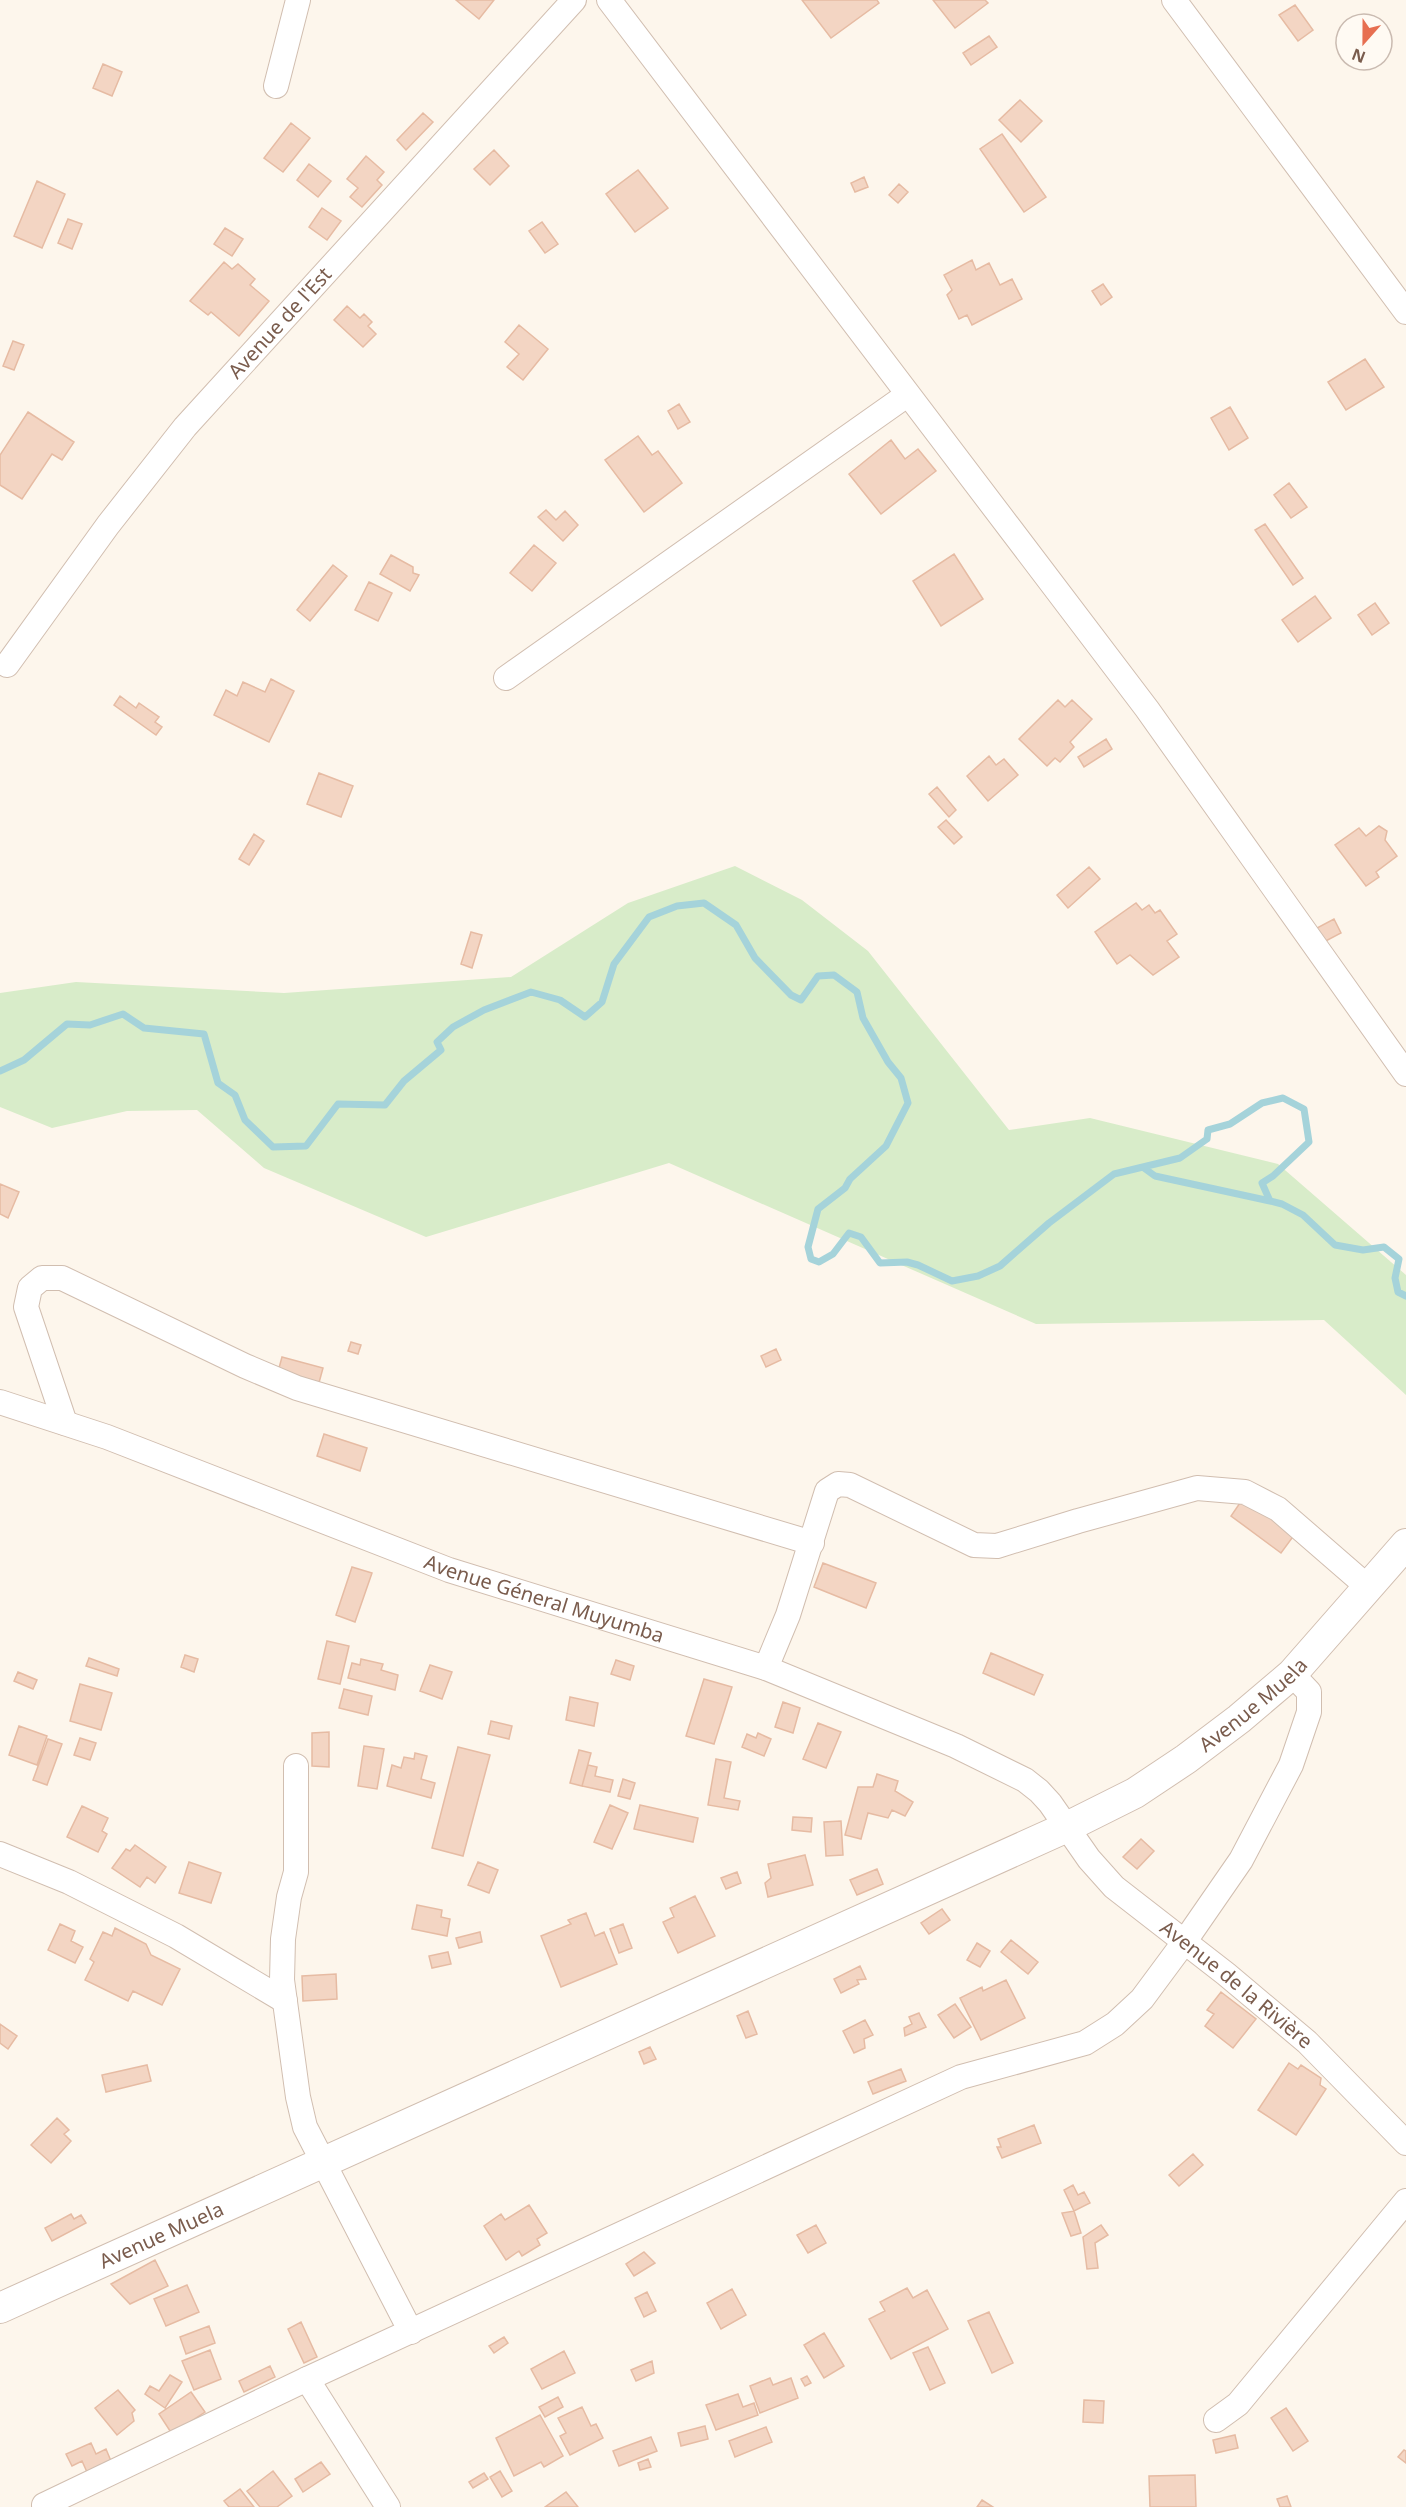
<svg xmlns="http://www.w3.org/2000/svg" width="1406" height="2507" viewBox="0 0 1406 2507" font-family="'Noto Sans',sans-serif">
<style>
.green{fill:#d8ecc9}
.lines{fill:none;stroke-linecap:round;stroke-linejoin:round}
.stream{stroke:#a5d3da;stroke-width:7}
.building{fill:#f3d5c3;stroke:#e6bba3;stroke-width:1.5}
.minor-casing{stroke:#d1beb0;stroke-width:26}
.tertiary-casing{stroke:#d1beb0;stroke-width:32}
.minor{stroke:#fff;stroke-width:24}
.tertiary{stroke:#fff;stroke-width:30}
.labels{text-anchor:middle;stroke-width:5;stroke-linejoin:round;paint-order:stroke}
.street-label{font-size:20px;fill:#7a5c4d;stroke:#fffaf3}
</style>
<rect width="100%" height="100%" fill="#fdf6ec"/>
<path class="green" d="M735 866 802 900 868 951 1009 1130 1090 1118 1278 1164 1406 1275V1395L1324 1320 1036 1324 669 1163 426 1237 264 1168 197 1110 127 1111 52 1128 0 1107V993L76 982 284 993 511 977 628 903Z"/>
<g class="lines">
<path class="stream" d="M0 1071 24 1060 67 1024 90 1025 123 1014 144 1028 204 1034 218 1083 235 1095 245 1120 273 1147 306 1146 338 1104 385 1105 404 1081 441 1050 437 1042 453 1027 484 1010 531 992 560 1000 585 1017 602 1002 614 964 649 917 677 906 704 903 736 925 755 958 791 995 801 1000 818 976 834 975 857 992 863 1018 888 1062 901 1078 908 1103 886 1146 850 1179 845 1188 818 1209 808 1247 811 1259 819 1262 833 1254 849 1233 861 1237 880 1263 907 1262 918 1265 952 1281 978 1276 1000 1266 1049 1223 1114 1174 1180 1158 1207 1139 1208 1130 1230 1124 1262 1103 1283 1098 1304 1109 1309 1142 1273 1176 1262 1183 1270 1201 1282 1204 1303 1215 1335 1245 1363 1250 1384 1247 1399 1259 1395 1278 1398 1292 1406 1296
M1144 1168 1155 1176 1270 1201"/>
</g>
<path class="building" d="M456 0H494L479 19Z
M802 0H877L879 3 831 38Z
M933 0H985L988 3 955 28Z
M1295 5 1313 30 1298 41 1279 15Z
M989 36 997 47 971 65 963 53Z
M103 64 122 72 112 96 93 88Z
M1020 100 1042 121 1021 142 999 120Z
M423 113 433 122 406 150 397 140Z
M291 123 310 138 283 172 264 158Z
M1002 134 1046 197 1024 212 980 149Z
M494 150 509 166 490 185 474 169Z
M366 156 384 172 377 180 382 185 362 207 350 197 358 188 347 179Z
M309 164 331 181 318 197 297 180Z
M638 170 668 208 635 232 606 194Z
M864 177 868 187 855 192 851 183Z
M37 181 65 194 42 248 14 236Z
M899 184 908 192 898 203 889 195Z
M322 208 341 221 327 240 309 227Z
M68 219 82 224 72 249 58 243Z
M542 222 558 244 545 253 529 231Z
M225 228 243 239 232 256 214 244Z
M972 260 976 270 989 263 1000 285 1012 279 1022 299 972 325 967 315 959 319 947 295 952 290 944 275Z
M224 262 232 269 238 264 255 279 250 285 269 301 239 336 211 312 208 315 190 301Z
M1103 284 1112 297 1101 305 1092 291Z
M347 306 360 318 364 314 372 322 368 326 376 334 363 347 334 320Z
M519 325 548 349 523 380 507 367 519 354 505 342Z
M13 341 24 345 14 370 3 366Z
M1365 359 1384 387 1346 410 1328 382Z
M679 404 690 422 678 429 668 411Z
M1230 407 1248 438 1229 450 1211 418Z
M28 412 74 442 62 460 52 454 22 499 0 485V455Z
M638 436 652 455 658 451 682 483 644 512 605 460Z
M891 440 905 459 918 449 936 471 881 514 849 474Z
M1289 483 1307 507 1291 518 1274 495Z
M546 510 556 520 565 511 578 525 563 541 538 517Z
M1265 524 1303 578 1293 585 1255 530Z
M534 545 556 563 532 591 510 573Z
M954 554 983 599 941 626 913 581Z
M391 555 413 567V573L419 575 410 591 380 574Z
M333 565 347 576 310 621 297 610Z
M369 582 392 593 378 621 355 610Z
M1315 596 1331 618 1298 642 1282 620Z
M1375 603 1389 623 1372 635 1358 615Z
M271 679 294 691 269 742 214 715 226 690 237 696 243 682 265 692Z
M120 696 136 708 139 703 159 717 155 722 162 727 156 735 114 705Z
M1058 700 1065 707 1072 700 1092 719 1070 742 1074 747 1060 762 1055 758 1047 766 1019 739Z
M1106 739 1112 749 1084 767 1078 757Z
M989 756 996 765 1004 759 1018 775 988 801 967 776Z
M319 773 353 786 341 817 307 804Z
M937 787 956 810 949 817 929 794Z
M946 820 962 837 954 844 938 827Z
M1379 826 1387 831 1385 840 1397 856 1376 872 1379 877 1366 886 1335 845 1359 828 1366 836Z
M254 834 264 841 249 865 239 859Z
M1089 867 1100 879 1068 908 1057 895Z
M1136 903 1142 910 1149 905 1155 913 1160 910 1177 934 1167 941 1179 957 1153 975 1130 955 1117 964 1095 932Z
M1334 919 1341 933 1322 943 1315 929Z
M471 932 482 935 472 968 461 964Z
M0 1184 19 1192 8 1218 0 1214Z
M351 1342 361 1345 358 1354 348 1351Z
M776 1349 781 1360 766 1367 761 1356Z
M282 1357 323 1368 317 1390 276 1379Z
M324 1434 367 1448 360 1471 317 1456Z
M1244 1497 1295 1534 1281 1553 1231 1516Z
M823 1563 876 1583 866 1608 814 1587Z
M352 1567 372 1573 355 1622 336 1615Z
M327 1641 349 1646 340 1684 318 1679Z
M991 1653 1043 1675 1034 1695 983 1673Z
M185 1655 198 1659 194 1672 181 1667Z
M89 1658 119 1669 117 1676 86 1666Z
M361 1659 383 1664 381 1670 398 1675 395 1690 348 1678 352 1663 360 1665Z
M616 1660 634 1666 630 1680 611 1674Z
M430 1665 452 1672 442 1699 420 1691Z
M18 1672 37 1680 33 1689 14 1681Z
M704 1679 732 1687 714 1744 686 1736Z
M80 1684 112 1693 101 1730 70 1721Z
M344 1689 372 1696 368 1715 339 1708Z
M570 1697 598 1703 594 1726 566 1720Z
M783 1702 800 1708 793 1733 775 1727Z
M491 1721 512 1726 509 1739 488 1734Z
M818 1723 841 1732 826 1768 803 1759Z
M19 1726 47 1736 37 1765 9 1755Z
M329 1732V1767L312 1766V1733Z
M758 1733 771 1739 764 1756 742 1747 747 1734 756 1738Z
M80 1738 96 1743 90 1760 74 1755Z
M48 1739 62 1744 47 1785 33 1780Z
M364 1746 384 1749 377 1789 358 1786Z
M458 1747 490 1755 463 1856 432 1848Z
M579 1750 591 1753 582 1786 570 1783Z
M415 1753 427 1756 421 1779 435 1783 431 1798 387 1786 392 1765 401 1768 404 1757 414 1759Z
M716 1759 731 1762 724 1798 740 1801 738 1810 708 1805Z
M588 1765 597 1767 595 1776 613 1780 610 1792 582 1786Z
M877 1774 898 1781 895 1791 913 1802 905 1816 892 1810 888 1818 868 1813 861 1839 845 1835 858 1787H873Z
M623 1779 635 1783 630 1799 618 1796Z
M610 1805 628 1813 612 1849 594 1842Z
M640 1805 698 1818 693 1842 634 1829Z
M82 1806 108 1818 102 1831 107 1834 98 1852 67 1837Z
M793 1817 812 1818 811 1832 792 1830Z
M841 1821 843 1855 826 1856 824 1822Z
M1141 1839 1154 1851 1137 1869 1123 1857Z
M135 1845 166 1867 155 1883 147 1877 140 1887 112 1868 126 1849 130 1851Z
M805 1855 813 1885 768 1897 765 1883 771 1878 768 1864Z
M189 1862 221 1873 211 1903 179 1893Z
M478 1862 498 1870 489 1893 468 1885Z
M877 1869 883 1884 857 1895 850 1880Z
M737 1872 741 1883 726 1889 721 1878Z
M695 1896 715 1936 678 1953 663 1922 674 1917 670 1908Z
M417 1905 442 1910 441 1917 450 1919 447 1936 412 1929Z
M942 1909 950 1920 929 1934 921 1923Z
M586 1913 595 1936 604 1932 617 1964 561 1987 541 1936 571 1924 568 1920Z
M60 1924 75 1931 71 1941 83 1947 75 1963 48 1950Z
M623 1924 632 1948 619 1953 610 1929Z
M115 1928 146 1944 151 1955 180 1969 162 2005 133 1991 128 2001 85 1980 94 1962 90 1959 103 1932 112 1936Z
M480 1932 482 1942 459 1948 456 1938Z
M1011 1940 1038 1962 1028 1974 1001 1952Z
M977 1943 990 1951 980 1967 967 1960Z
M448 1952 451 1964 432 1968 429 1956Z
M860 1966 866 1979 857 1980 859 1984 841 1993 834 1979Z
M336 1974 337 1999 303 2001 302 1976Z
M1006 1980 1025 2018 981 2040 960 1998 982 1987 983 1991Z
M1221 1992 1256 2019 1233 2048 1205 2026 1214 2014 1207 2010Z
M955 2004 971 2027 954 2038 938 2015Z
M748 2011 757 2034 746 2038 737 2016Z
M919 2013 926 2027 905 2036 904 2028 912 2024 909 2017Z
M865 2020 873 2035 864 2039 865 2048 854 2053 843 2031Z
M0 2024 17 2036 8 2049 0 2043Z
M650 2047 656 2059 644 2064 639 2052Z
M1289 2063 1298 2069 1301 2065 1321 2078 1320 2085 1326 2089 1296 2135 1258 2110Z
M147 2065 151 2081 106 2092 102 2075Z
M901 2069 906 2081 873 2094 868 2082Z
M57 2118 69 2130 64 2134 71 2141 51 2163 31 2145Z
M1034 2125 1041 2143 1002 2158 997 2147H1001L998 2139Z
M1193 2154 1203 2165 1179 2186 1169 2175Z
M1073 2185 1078 2195 1084 2192 1090 2203 1074 2211 1064 2190Z
M529 2205 547 2233 537 2239 540 2245 522 2256 519 2251 506 2260 484 2226 501 2214 505 2220Z
M1074 2211 1081 2233 1071 2236 1062 2213Z
M71 2214 74 2219 81 2215 86 2223 52 2241 45 2228Z
M816 2225 826 2243 808 2253 797 2235Z
M1101 2225 1108 2235 1095 2243 1098 2268 1087 2269 1083 2237Z
M644 2252 655 2263 634 2276 626 2264Z
M155 2260 168 2286 130 2304 111 2284Z
M187 2285 199 2312 166 2326 154 2299Z
M907 2288 913 2298 927 2290 948 2329 891 2359 869 2319 885 2311 880 2302Z
M732 2289 746 2315 721 2329 707 2303Z
M647 2292 656 2311 644 2317 635 2298Z
M989 2312 1013 2363 992 2373 968 2321Z
M301 2322 317 2357 304 2363 288 2329Z
M209 2326 215 2343 186 2354 180 2337Z
M824 2333 844 2366 824 2378 804 2345Z
M504 2337 508 2343 494 2353 489 2346Z
M928 2347 945 2383 930 2390 913 2353Z
M210 2350 221 2379 194 2390 182 2361Z
M564 2351 575 2373 542 2389 531 2369Z
M652 2361 654 2373 636 2381 631 2370Z
M270 2366 275 2377 244 2392 239 2381Z
M170 2375 182 2382 165 2408 145 2394 150 2386 159 2391Z
M807 2376 811 2383 805 2386 801 2379Z
M770 2378 773 2385 791 2378 798 2398 760 2413 750 2386Z
M118 2390 135 2410 132 2413 134 2421 117 2435 95 2408Z
M191 2392 205 2412 172 2434 159 2414Z
M738 2394 743 2407 754 2403 758 2415 716 2430 706 2405Z
M558 2397 563 2407 545 2417 539 2407Z
M1084 2400 1104 2401 1103 2423 1083 2422Z
M582 2407 591 2426 596 2424 603 2438 570 2455 560 2436 566 2433 558 2418Z
M1286 2408 1308 2441 1293 2451 1271 2418Z
M540 2415 563 2456 544 2467 541 2462 514 2476 496 2438Z
M705 2426 708 2439 681 2446 678 2433Z
M766 2427 772 2442 735 2457 729 2441Z
M1235 2435 1238 2448 1216 2453 1213 2440Z
M651 2437 657 2451 619 2466 613 2451Z
M91 2443 96 2454 106 2449 111 2461 87 2472 82 2461 72 2466 66 2454Z
M1404 2450 1406 2451V2463L1398 2457Z
M648 2459 651 2467 640 2470 638 2463Z
M321 2462 330 2474 303 2492 295 2479Z
M273 2471 292 2496 277 2507H260L247 2491Z
M500 2471 512 2491 502 2497 490 2477Z
M484 2473 488 2479 473 2488 469 2482Z
M1195 2475 1196 2507H1150L1149 2476Z
M240 2489 254 2507H229L224 2501Z
M566 2492 578 2507H545Z
M1287 2496 1291 2507H1280L1277 2499Z
M982 2500 993 2507H977Z"/>
<g class="lines">
<defs>
<g id="minor">
<path d="M609 0 1147 709 1406 1074"/>
<path d="M1174 0 1406 312"/>
<path d="M276 86 298 0"/>
<path id="s1" d="M7 665 108 525 185 427 574 0"/>
<path d="M506 678 907 395"/>
<path id="s2" d="M0 1402 107 1437 449 1570 766 1668 956 1746 1025 1780 1039 1791 1050 1803 1089 1859 1114 1887 1226 1974 1307 2042 1406 2143"/>
<path d="M65 1423 26 1307 30 1288 42 1278H62L245 1366 297 1388 812 1543"/>
<path d="M766 1668 788 1615 827 1491 838 1484 850 1485 974 1545 997 1546 1078 1521 1197 1488 1245 1492 1278 1509 1369 1588"/>
<path d="M296 1766V1872L289 1897 283 1939 282 1980 298 2097 305 2127 411 2332"/>
<path d="M0 1854 69 1882 176 1936 285 2001"/>
<path d="M307 2379 388 2507"/>
<path d="M1216 2420 1238 2404 1406 2201"/>
<path d="M44 2505 307 2379 961 2077 1085 2043 1115 2024 1142 1999 1185 1941 1241 1860 1291 1765 1309 1712V1692L1292 1674"/>
</g>
<g id="tertiary">
<path id="s3" d="M0 2308 1067 1827 1135 1793 1186 1759 1239 1719 1292 1674 1406 1544"/>
</g>
</defs>
<use href="#minor" class="minor-casing"/>
<use href="#tertiary" class="tertiary-casing"/>
<use href="#minor" class="minor"/>
<use href="#tertiary" class="tertiary"/>
</g>
<g class="labels">
<g class="street-label">
<text dy="7" stroke="none"><textPath href="#s1" startOffset="438">Avenue de l'Est</textPath></text>
<text dy="7" stroke="none"><textPath href="#s2" startOffset="579">Avenue Géneral Muyumba</textPath></text>
<text dy="7" stroke="none"><textPath href="#s3" startOffset="1394">Avenue Muela</textPath></text>
<text dy="7" stroke="none"><textPath href="#s2" startOffset="1390">Avenue de la Rivière</textPath></text>
<text dy="7" stroke="none"><textPath href="#s3" startOffset="177">Avenue Muela</textPath></text>
</g>
</g>
<g transform="translate(1364 42) rotate(201)"><circle r="28" fill="#fffaf3" stroke="#cabbb1" stroke-width="1.5"/>
<path d="M0-4.5L10 22L0 15L-10 22Z" fill="#e76f51"/>
<text y="-9" font-size="16" font-weight="bold" text-anchor="middle" fill="#7a5c4d">N</text>
</g>
</svg>
